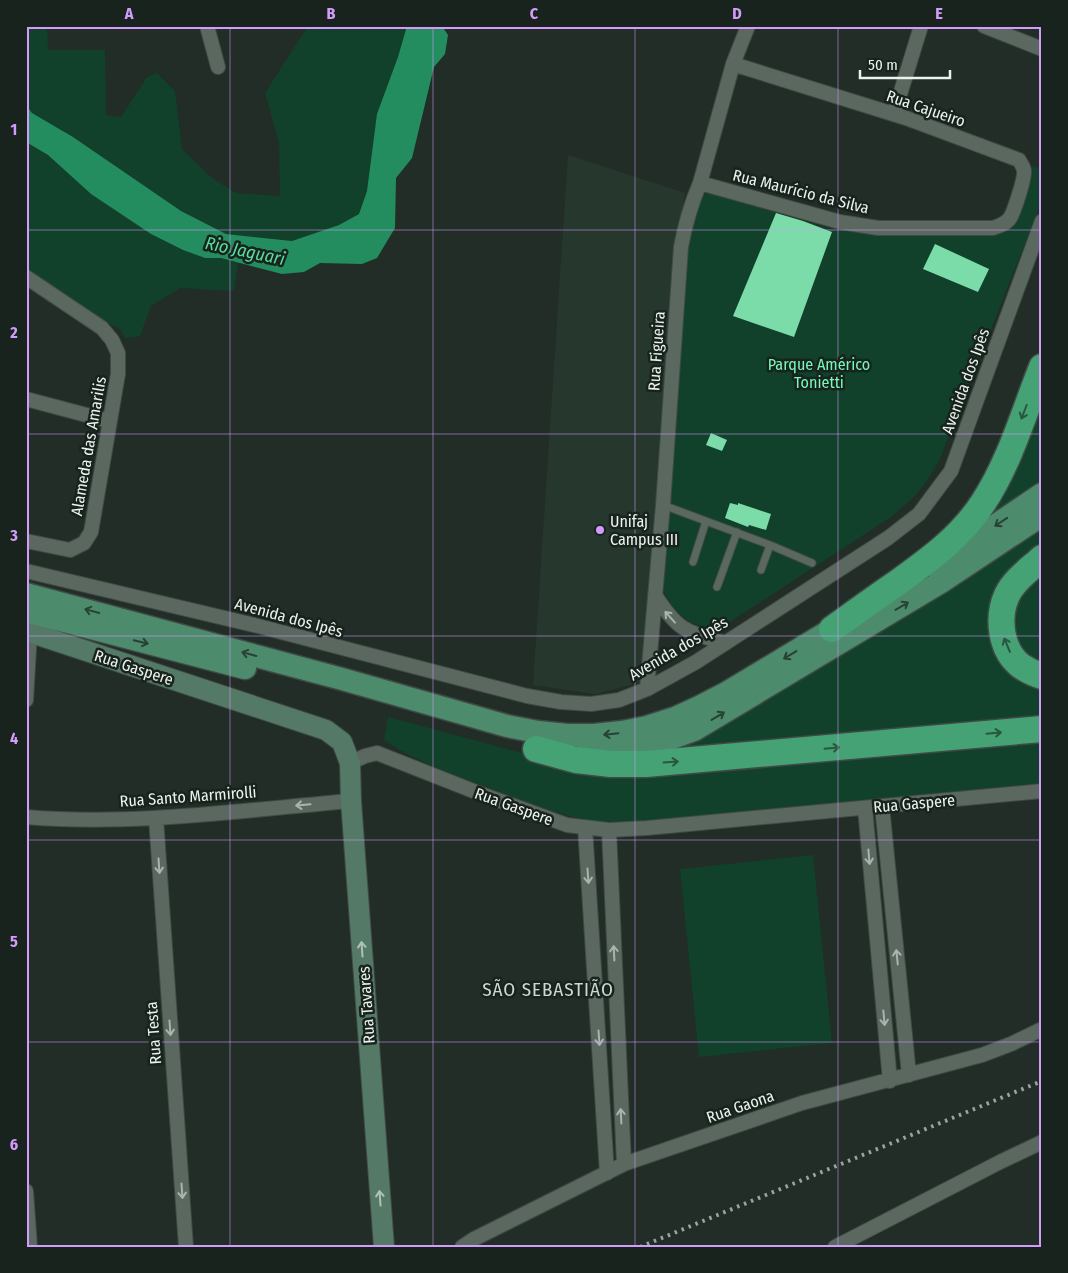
<svg xmlns="http://www.w3.org/2000/svg" width="1068" height="1273" viewBox="0 0 1068 1273" font-family="'Fira Sans Condensed',sans-serif">
<style>
.built{fill:#26382e}
.green{fill:#11412b}
.water{fill:#238d5f}
.building{fill:#7bdcaa}
.lines{fill:none;stroke-linecap:round;stroke-linejoin:round}
.lane-casing{stroke:#404a45;stroke-width:9}
.street-casing{stroke:#404a45;stroke-width:16}
.secondary-casing{stroke:#404a45;stroke-width:22}
.primary-casing{stroke:#404a45;stroke-width:25}
.highway-casing{stroke:#404a45;stroke-width:29}
.lane{stroke:#5a6860;stroke-width:7}
.street{stroke:#5a6860;stroke-width:14}
.secondary{stroke:#547966;stroke-width:20}
.primary{stroke:#4d8b6d;stroke-width:22}
.highway{stroke:#45a275;stroke-width:26}
.rail{stroke:#9ba49f;stroke-width:4;stroke-dasharray:2.5 5;stroke-linecap:butt}
.oneway{stroke:#2a5640}
.oneway2{stroke:#284235}
.oneway3{stroke:#aab4af}
.oneway4{stroke:#afc2b8}
.grid{fill:none;stroke:#d39cfc;stroke-width:1;stroke-opacity:0.55}
.poi-dot{fill:#d39cfc;stroke:#18231d;stroke-width:2}
.labels{text-anchor:middle;stroke-width:5;stroke-linejoin:round;paint-order:stroke}
.street-label{font-size:16px;fill:#ecf3ef;stroke:#18231d}
.park-label{font-size:16px;fill:#76f9b8;stroke:#18231d}
.poi-label{font-size:16px;fill:#ecf3ef;stroke:#18231d;text-anchor:start}
.water-label{font-size:18px;font-style:italic;fill:#58dc9e;stroke:#18231d}
.quarter-label{font-size:19px;letter-spacing:1px;fill:#cbdad1;stroke:#18231d}
.neatline{fill:none;stroke:#d39cfc;stroke-width:2}
.grid-label{font-size:16px;text-anchor:middle;font-weight:bold;fill:#d39cfc}
</style>
<rect width="100%" height="100%" fill="#212d26"/>
<path class="built" d="M568 155 685 193 645 681 596 694 533 685Z"/>
<path class="green" d="M26 26H47L48 50H105L106 115 121 117 147 77 157 73 175 91 182 149 212 178 236 193 280 196 279 143 265 93 308 26H407L367 191 359 214 339 225 292 241 226 234 181 211 73 137 32 113 26 105Z
M26 142 48 155 91 194 151 234 183 250 204 258H221L238 262 234 291 180 288 151 306 140 336 125 338 120 329 100 319 26 271Z
M1033 166 1042 168V200L940 459 927 481 915 496 891 517 725 625 708 629 688 621 674 608 661 587 685 236 701 195 712 193 831 229 874 235 985 228 1016 210Z
M1042 385V481L971 530Z
M1042 525V550L994 607 1042 686V723L670 751 699 738 738 717 956 587 974 571Z
M1042 573V668L1014 641V602Z
M388 717 585 770 1042 736V783L649 821C623 822 598 823 573 817 542 809 512 796 482 785 447 772 415 761 384 740Z
M813 855 832 1043 699 1057 680 869Z"/>
<path class="water" d="M407 26H442L448 35 445 54 434 67 412 158 396 178 395 228 377 258 362 264 320 263 304 272 282 274 221 258H205L183 250 151 234 91 194 48 155 26 142V105L32 113 73 137 181 211 226 234 292 241 339 225 359 214 367 191 377 114 398 57Z"/>
<path class="building" d="M776 213 803 221 832 232 794 337 733 316Z
M935 244 989 269 978 292 923 269Z
M711 433 727 440 722 451 706 445Z
M730 503 738 505V503L771 514 766 530 749 525 748 527 725 518Z"/>
<g class="lines">
<defs>
<path id="lane" d="M663 505 770 545 761 570
M770 545 812 563
M693 562 706 521
M717 587 737 532"/>
<path id="street" d="M207 26 218 67
M984 26 1042 49
M894 114 921 26
M700 183 840 222 878 228H993C999 226 1006 224 1010 218 1014 212 1025 178 1024 171 1024 167 1021 164 1019 160L906 118 733 64
M26 277 102 328 112 340 118 353V374L91 532 84 543 70 550 26 541
M26 399 109 421
M26 571 258 626 527 696 561 702 591 704 619 700 647 689 696 662 888 538 919 514 951 471 1042 221
M655 595C678 631 686 632 726 643
M647 689 663 505 681 247C685 225 691 204 700 183L733 64 748 26
M26 700 30 632
M350 763 365 756 377 753 476 792 567 825 609 830 647 828 1042 791
M882 806 909 1075
M865 808 890 1081
M26 817C134 826 244 810 351 801
M156 818 186 1247
M585 827 607 1173
M609 830 624 1164
M26 1191 30 1247
M462 1247 474 1239 624 1164 802 1103 982 1055 1011 1044 1042 1029
M835 1247 1000 1162 1042 1142"/>
<path id="secondary" d="M26 631 326 730 342 742 350 763 351 801 384 1247"/>
<path id="primary" d="M935 566 1042 494
M26 594 342 679 507 726 538 732 567 735H594L622 732 647 727 675 718 699 707 728 692 846 621
M26 611 245 668
M586 752 616 751 651 746 694 730 941 582 1042 515"/>
<path id="highway" d="M1042 558C1030 569 1014 580 1007 595 997 617 1000 650 1021 666 1027 670 1035 674 1042 676
M832 629C853 614 875 598 897 583 929 560 961 537 983 503 1010 462 1024 412 1042 367
M536 749 576 760 611 764H646L1042 729"/>
</defs>
<use href="#lane" class="lane-casing"/>
<use href="#street" class="street-casing"/>
<use href="#secondary" class="secondary-casing"/>
<use href="#primary" class="primary-casing"/>
<use href="#highway" class="highway-casing"/>
<use href="#lane" class="lane"/>
<use href="#street" class="street"/>
<use href="#secondary" class="secondary"/>
<use href="#primary" class="primary"/>
<use href="#highway" class="highway"/>
<path class="rail" d="M640 1247 1042 1081"/>
</g>
<defs><path id="oneway-shaft" d="M-6 0H5M1.5-3L5.5 0L1.5 3" fill="none" stroke-width="1.6" stroke-linecap="round" stroke-linejoin="round" transform="scale(1.25)"/></defs>
<g class="oneway">
<use href="#oneway-shaft" transform="translate(1024 412) rotate(111)"/>
<use href="#oneway-shaft" transform="translate(1007 645) rotate(-113)"/>
<use href="#oneway-shaft" transform="translate(994 733) rotate(-5)"/>
<use href="#oneway-shaft" transform="translate(832 748) rotate(-5)"/>
<use href="#oneway-shaft" transform="translate(671 762) rotate(-4)"/>
</g>
<g class="oneway2">
<use href="#oneway-shaft" transform="translate(1001 522) rotate(146)"/>
<use href="#oneway-shaft" transform="translate(902 606) rotate(-31)"/>
<use href="#oneway-shaft" transform="translate(92 611) rotate(-165)"/>
<use href="#oneway-shaft" transform="translate(141 642) rotate(14)"/>
<use href="#oneway-shaft" transform="translate(249 654) rotate(-165)"/>
<use href="#oneway-shaft" transform="translate(790 655) rotate(149)"/>
<use href="#oneway-shaft" transform="translate(718 716) rotate(-31)"/>
<use href="#oneway-shaft" transform="translate(611 734) rotate(174)"/>
</g>
<g class="oneway3">
<use href="#oneway-shaft" transform="translate(670 617) rotate(-132)"/>
<use href="#oneway-shaft" transform="translate(303 805) rotate(175)"/>
<use href="#oneway-shaft" transform="translate(869 857) rotate(85)"/>
<use href="#oneway-shaft" transform="translate(159 866) rotate(86)"/>
<use href="#oneway-shaft" transform="translate(588 876) rotate(86)"/>
<use href="#oneway-shaft" transform="translate(614 953) rotate(-93)"/>
<use href="#oneway-shaft" transform="translate(897 957) rotate(-96)"/>
<use href="#oneway-shaft" transform="translate(884 1018) rotate(85)"/>
<use href="#oneway-shaft" transform="translate(170 1028) rotate(86)"/>
<use href="#oneway-shaft" transform="translate(599 1038) rotate(86)"/>
<use href="#oneway-shaft" transform="translate(621 1116) rotate(-93)"/>
<use href="#oneway-shaft" transform="translate(182 1191) rotate(86)"/>
</g>
<g class="oneway4">
<use href="#oneway-shaft" transform="translate(362 949) rotate(-94)"/>
<use href="#oneway-shaft" transform="translate(380 1198) rotate(-94)"/>
</g>
<path class="grid" d="M230 26V1247M433 26V1247M635 26V1247M838 26V1247M26 230H1042M26 434H1042M26 636H1042M26 840H1042M26 1042H1042"/>
<circle class="poi-dot" cx="600" cy="530" r="5"/>
<g class="labels">
<g class="street-label">
<text transform="translate(926 108) rotate(19)" y="6">Rua Cajueiro</text>
<text transform="translate(801 191) rotate(14)" y="6">Rua Maurício da Silva</text>
<text transform="translate(656 351) rotate(-86)" y="6">Rua Figueira</text>
<text transform="translate(965 381) rotate(-70)" y="6">Avenida dos Ipês</text>
<text transform="translate(88 446) rotate(-80)" y="6">Alameda das Amarilis</text>
<text transform="translate(289 617) rotate(15)" y="6">Avenida dos Ipês</text>
<text transform="translate(678 648) rotate(-30)" y="6">Avenida dos Ipês</text>
<text transform="translate(134 667) rotate(18)" y="6">Rua Gaspere</text>
<text transform="translate(188 796) rotate(-4)" y="6">Rua Santo Marmirolli</text>
<text transform="translate(914 803) rotate(-5)" y="6">Rua Gaspere</text>
<text transform="translate(514 806) rotate(20)" y="6">Rua Gaspere</text>
<text transform="translate(366 1005) rotate(-94)" y="6">Rua Tavares</text>
<text transform="translate(153 1033) rotate(-94)" y="6">Rua Testa</text>
<text transform="translate(740 1106) rotate(-19)" y="6">Rua Gaona</text>
</g>
<g class="park-label">
<text x="819" y="370">Parque Américo<tspan x="819" dy="18">Tonietti</tspan></text>
</g>
<g class="poi-label">
<text x="610" y="527">Unifaj<tspan x="610" dy="18">Campus III</tspan></text>
</g>
<g class="water-label">
<text transform="translate(245 251) rotate(12)" y="6">Rio Jaguari</text>
</g>
<g class="quarter-label">
<text x="548" y="996">SÃO SEBASTIÃO</text>
</g>
</g>
<rect width="1068" height="1273" fill="none" stroke="#18231d" stroke-width="55"/>
<path d="M860 70v8h90v-8" fill="none" stroke="#ecf3ef" stroke-width="2.5"/>
<text x="868" y="70" font-size="15" fill="#ecf3ef" stroke="#18231d" stroke-width="4" paint-order="stroke">50 m</text>
<rect x="28" y="28" width="1012" height="1218" class="neatline"/>
<g class="grid-label">
<text x="129" y="19">A</text>
<text x="331" y="19">B</text>
<text x="534" y="19">C</text>
<text x="737" y="19">D</text>
<text x="939" y="19">E</text>
<text x="14" y="135">1</text>
<text x="14" y="338">2</text>
<text x="14" y="541">3</text>
<text x="14" y="744">4</text>
<text x="14" y="947">5</text>
<text x="14" y="1150">6</text>
</g>
</svg>
